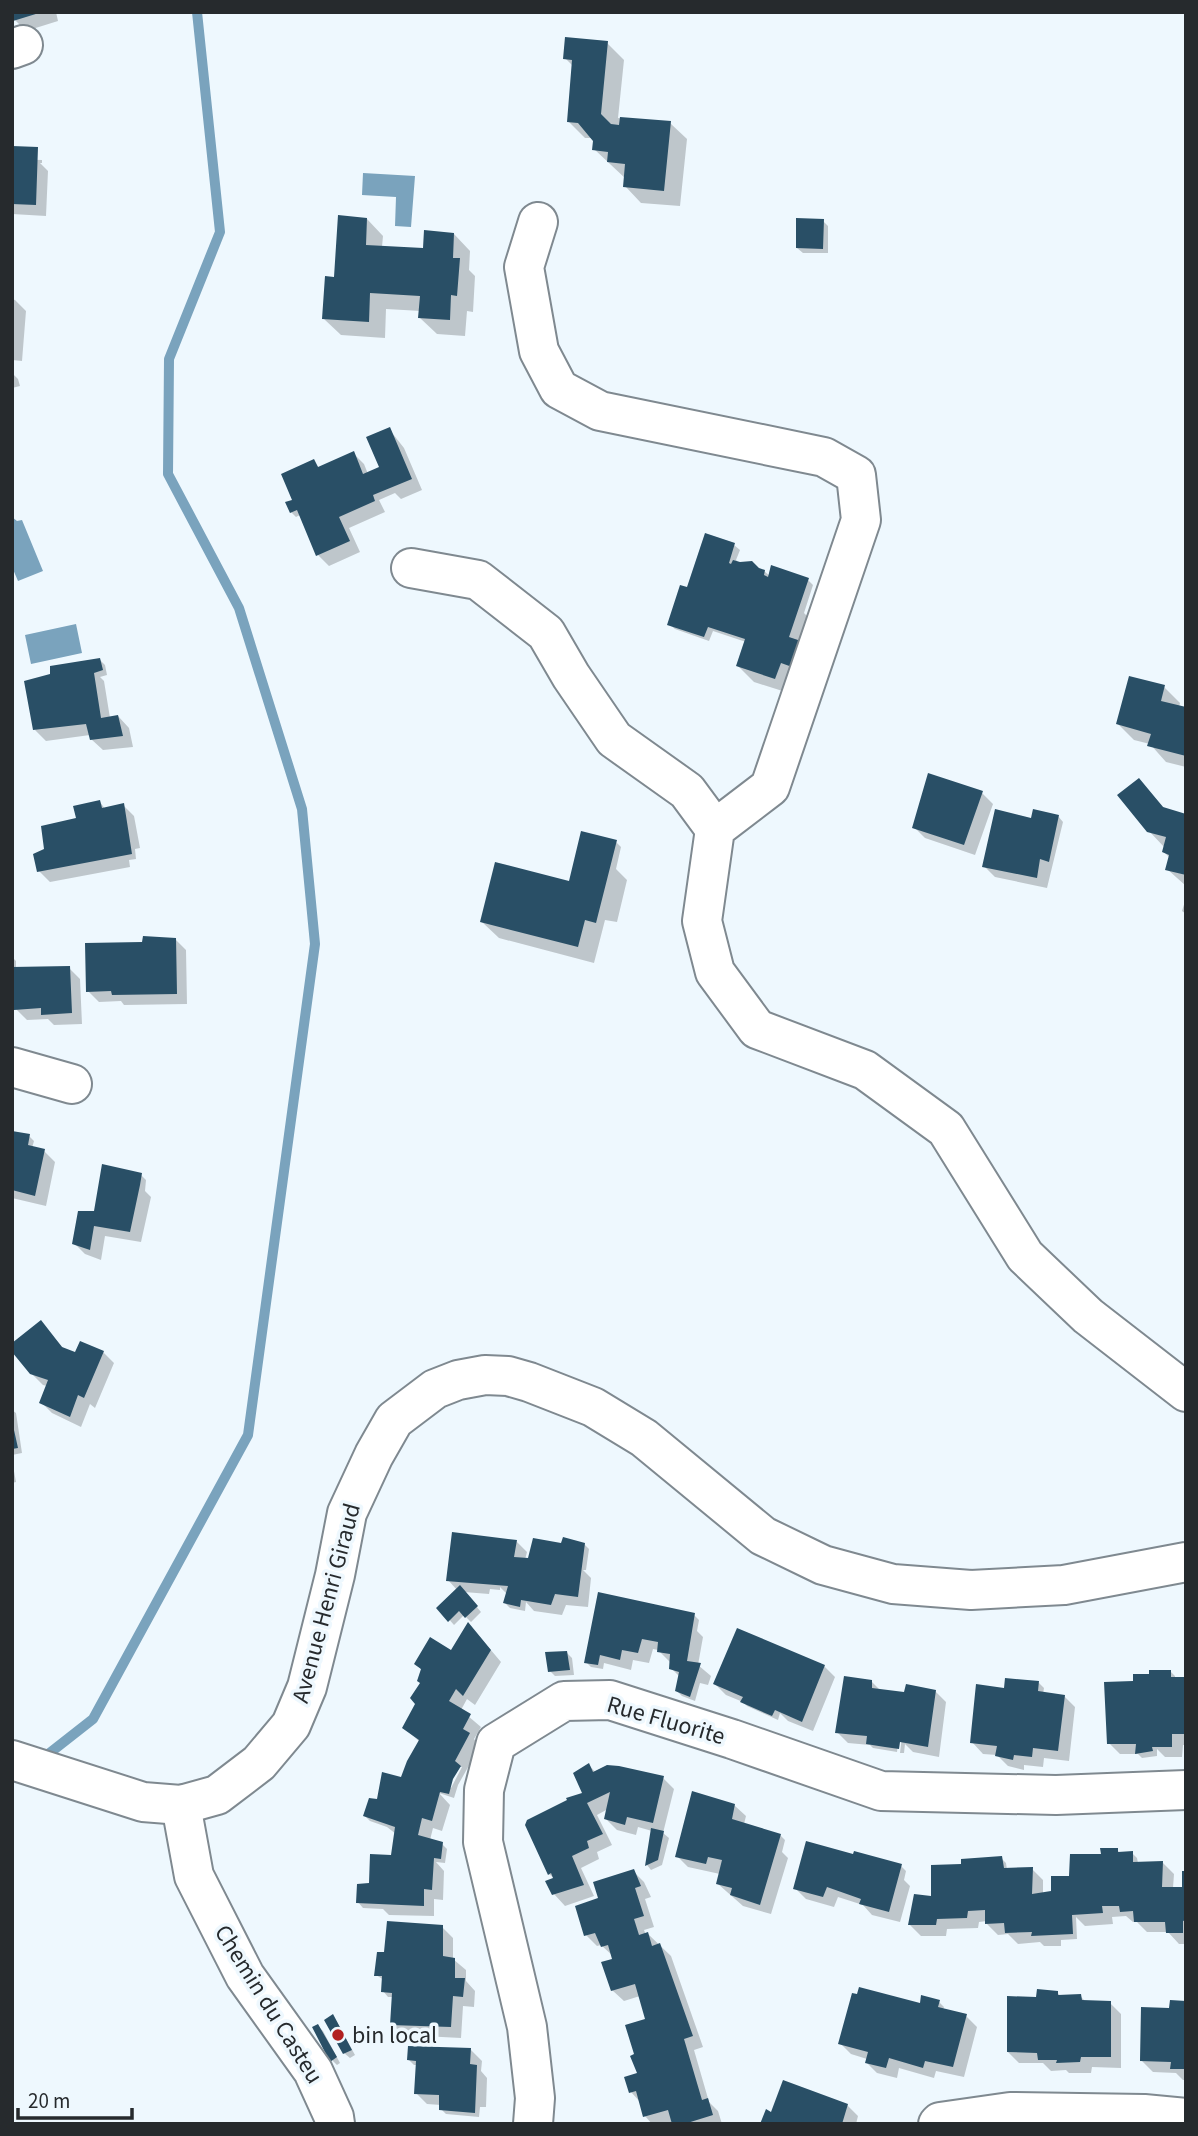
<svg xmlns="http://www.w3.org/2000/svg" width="1198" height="2136" viewBox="0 0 1198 2136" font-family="'Source Sans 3',sans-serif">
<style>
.water{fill:#7aa3bd}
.shadow{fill:#0003;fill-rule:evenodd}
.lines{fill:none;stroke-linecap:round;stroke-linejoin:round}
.stream{stroke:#7aa3bd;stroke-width:10}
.building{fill:#294f66}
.street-casing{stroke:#7f8990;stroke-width:42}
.secondary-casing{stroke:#7f8990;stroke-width:42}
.street{stroke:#fff;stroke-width:38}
.secondary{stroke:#fff;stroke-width:38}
.poi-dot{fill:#b12021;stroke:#eef8fe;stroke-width:2.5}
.labels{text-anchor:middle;stroke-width:7;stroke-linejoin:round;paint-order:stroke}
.street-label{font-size:24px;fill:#262a2d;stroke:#eef8fe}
.poi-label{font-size:24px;fill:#262a2d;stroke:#eef8fe;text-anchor:start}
</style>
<rect width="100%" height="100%" fill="#eef8fe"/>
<path class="water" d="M363 173 415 176 411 227 395 226 396 197 362 195Z
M12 517 17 521 22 520 43 571 18 581 12 567Z
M76 624 82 653 31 664 25 635Z"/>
<path class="shadow" d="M12 12H56L58 21 26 31 15 20Z
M607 43 624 60 618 118 670 123 687 139 680 206 641 203 625 186 626 179 594 149V140L593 138H585L568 121 574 67 565 58Z
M12 159 42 160V163H40L48 171 46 216 12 214Z
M367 219 383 236 382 247 425 250 454 234 470 251 469 270 475 276 473 312 467 311 465 336 437 334 420 318 421 311 386 309 385 338 341 335 324 319 335 279Z
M823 221 828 226V253H803L797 248Z
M12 299 15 300 26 311 22 361 12 360Z
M12 373 18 379 20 386 12 388Z
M389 429 404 448 422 490 401 499 395 493 379 500 385 512 349 528 360 552 329 566 318 555 300 515 296 517 291 512 294 501 314 462 319 468 353 453 364 464 368 474 381 468Z
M706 535 734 545 740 550 736 560 740 564 764 571 770 576 808 580 813 585 804 613 815 624 792 694 754 682 738 666 746 642 713 631 709 641 675 629 669 624 688 589Z
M100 660 105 665 107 675 100 677 104 681 110 718 118 716 129 728 133 747 103 750 91 739 90 735 46 741 35 730Z
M1164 687 1180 703 1179 707 1186 709V767L1166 762 1150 744 1134 740 1118 724Z
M1139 780 1166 810 1186 815V886L1167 869 1170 858 1164 852 1165 848 1149 831Z
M982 793 993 804 975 855 925 838 914 827Z
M100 802 105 809 123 805 134 816 140 848 135 849 136 859 129 860 130 867 50 882 39 871 46 850Z
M1058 816 1063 822 1047 888 995 877 984 866 1038 821Z
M616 842 621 847 616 869 627 880 617 922 605 920 594 963 499 938 482 922 570 883Z
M1186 898V914L1182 911Z
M175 939 186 950 187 1004 124 1005 121 1001 99 1002 88 991 144 944Z
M12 957 16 961V968H69L80 979 82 1024 54 1025 48 1019 27 1020 16 1009 15 993H12Z
M12 1132 29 1136 34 1141 32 1148 44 1151 55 1162 46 1206 12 1198Z
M141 1175 146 1180 145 1191 151 1197 141 1242 105 1236 101 1260 85 1254 74 1243 95 1213Z
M41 1323 65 1350 76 1354 103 1352 114 1363 95 1408 90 1404 81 1427 52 1413 41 1402 47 1386 43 1385 31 1373Z
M12 1410 16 1413 22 1453 12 1455Z
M12 1460 16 1482 12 1483Z
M516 1541 527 1552 525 1560 561 1545 584 1544 589 1549 586 1570H583L591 1578 588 1607 566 1605 562 1615 534 1611 526 1602 525 1611 510 1608 505 1603 507 1594 500 1587V1590L490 1589 489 1594 464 1592 481 1612 471 1622 464 1615 454 1625 439 1608 457 1590 448 1580Z
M600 1594 694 1615 699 1620 697 1631 703 1637 698 1665 711 1676 708 1685 700 1683 695 1701 682 1696 677 1691 680 1677 671 1668 670 1662 658 1650 653 1649 649 1663 633 1660 631 1670 604 1663 603 1669 591 1667 586 1662Z
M479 1636 501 1662 475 1705 467 1699 461 1710 481 1727 474 1739 480 1746 458 1785 454 1798 439 1793 450 1805 442 1831 433 1828 430 1840 442 1844 447 1849 445 1863 436 1862 444 1871 443 1900 434 1899V1916L389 1915 383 1909 363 1908 358 1902 370 1884 397 1857 396 1834 387 1827 370 1821 365 1816 385 1804 410 1783 420 1742 404 1728 418 1703 422 1683V1670L416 1664 452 1652ZM458 1767H462L451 1788 447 1786Z
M567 1653 572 1658 574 1675 555 1676 550 1671Z
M824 1666 835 1677 813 1731 788 1721 780 1713 778 1720 747 1706 743 1702 726 1695 715 1684Z
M1170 1671 1175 1676V1679H1186V1745H1183L1182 1757H1165L1157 1749V1756L1142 1758 1138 1754H1120L1109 1743 1135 1683 1151 1676Z
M872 1682 881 1691 905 1694 935 1691 946 1702 939 1757 913 1752 905 1744 904 1753H900L903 1727H900L897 1752 873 1748 870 1745 848 1743 837 1732Z
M1039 1683 1044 1688 1043 1694 1064 1696 1075 1707 1069 1761 1044 1758 1043 1767 1024 1765V1770L1008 1766 997 1755 983 1754 972 1742 1005 1690Z
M589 1765 596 1773 663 1778 674 1789 663 1833 669 1838 662 1865 651 1870 647 1865 652 1831 638 1827 636 1835 617 1830 606 1819 608 1809 597 1815 612 1845 597 1852 599 1859 581 1868 594 1896 565 1906 554 1894 555 1879 549 1874 530 1832 585 1794Z
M734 1805 746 1816 744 1824 780 1835 785 1840 782 1852 788 1858 771 1914 743 1906 718 1884 720 1874 688 1867 677 1856Z
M1117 1850 1121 1854 1132 1853 1137 1858 1138 1863H1163L1174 1874 1173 1888 1184 1891 1186 1872V1944H1179L1168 1932H1147L1137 1922H1133L1126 1916 1112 1917 1113 1924 1085 1926 1076 1917 1077 1939 1061 1940V1946H1044L1040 1942 1018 1944 1008 1934 998 1935 987 1924V1921L979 1922 978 1928 947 1929 946 1936H921L910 1925 963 1865 1001 1858 1006 1863 1007 1870 1032 1869 1043 1880V1894L1053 1893 1102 1856Z
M901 1866 906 1871 904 1880 910 1886 900 1922 872 1915 863 1905 838 1897 834 1907 806 1899 795 1888Z
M633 1871 644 1882 651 1897 645 1899 654 1927 644 1930 646 1935 648 1934 671 1956 703 2047 694 2050 709 2102 718 2111 722 2124H674L673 2122 652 2124 645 2116 641 2103 631 2092 639 2074 637 2055 647 2020 640 1996 624 2001 612 1990 614 1957 601 1945 597 1946 586 1935 601 1899Z
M442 1927 453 1938V1959L466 1970V1981L475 1991 474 2007 463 2006 461 2038 403 2035 392 2024 393 1997H388L383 1991 384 1980 376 1975 391 1956Z
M1057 1992 1061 1997 1080 1996 1085 2001 1110 2003 1121 2014V2068L1092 2067 1091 2073H1069L1066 2070 1051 2071 1043 2063H1019L1008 2052 1035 1998Z
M939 2002 944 2007 943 2010 966 2016 977 2027 964 2077 936 2071 934 2078 899 2068 897 2078 877 2073 866 2062 867 2059 851 2054 840 2043 921 2005Z
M1186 2003V2080H1183L1176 2073 1153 2072 1142 2061 1169 2009Z
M332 2017 337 2022 355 2055 350 2058 344 2053Z
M318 2026 323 2031 340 2063 337 2065 332 2060Z
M471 2050 482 2061 481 2071 487 2078 486 2107H480L479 2117 446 2114 441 2109V2105L427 2104 416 2093 417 2065H414L409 2060Z
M847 2105 858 2116 856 2124H762L779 2116Z"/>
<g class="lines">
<path class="stream" d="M42 1759 93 1719 248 1435 315 944 302 809 239 608 168 474 169 359 220 232 197 12"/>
</g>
<path class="building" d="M12 12H39V13L13 21Z
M565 37 608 41 601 114 611 124 619 125 620 117 671 121 664 191 623 187 625 164 607 162 608 152 592 150 593 141 578 123 567 122 572 60 563 59Z
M12 146 38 147 36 205 12 204Z
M338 215 367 218 366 245 423 248 424 230 454 233 453 258H460L457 296 451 295 450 320 418 318 420 296 370 293 369 322 322 319 325 276 334 277Z
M796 218 824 219 823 249 796 248Z
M390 427 412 479 373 495 375 501 339 517 350 541 316 556 297 510 290 513 285 502 292 500 281 474 314 459 318 467 354 451 363 474 379 467 366 437Z
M705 533 735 543 729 563 731 564 733 560 740 562 752 561 759 568 765 570 764 575 768 577 771 565 809 578 789 637 804 642 795 668 781 663 775 679 736 666 745 639 708 627 704 637 667 625 680 585 687 587Z
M100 658 103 670 94 673 101 718 118 715 123 736 90 740 86 724 33 730 24 681 50 674V666Z
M1129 676 1165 685 1161 701 1186 707V756L1147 746 1151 734 1116 724Z
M928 773 983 791 964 845 912 828Z
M1139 778 1163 807 1186 814V875L1165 870 1169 855 1162 852 1166 837 1147 832 1117 795Z
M100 800 102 808 124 803 132 854 37 872 33 854 44 849 41 826 76 818 73 806Z
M995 809 1031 818 1033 809 1059 815 1049 862 1040 859 1037 878 982 867Z
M581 831 617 840 596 923 585 920 578 947 480 922 495 862 569 881Z
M143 936 176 938 177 994 112 995 111 991 86 992 85 943 142 942Z
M70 966 72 1013 41 1015V1008L14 1010 12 967Z
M12 1131 30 1134 28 1145 45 1149 35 1196 12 1190Z
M102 1164 142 1173 140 1185 130 1232 94 1226 90 1250 72 1244 78 1211H94Z
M41 1320 62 1347 75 1352 80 1341 104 1351 84 1398 78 1395 70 1417 39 1403 48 1380 30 1374 12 1352V1343Z
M12 1421 18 1448 12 1449Z
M452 1532 517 1540 514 1557 528 1558 533 1538 561 1543 563 1537 585 1543 578 1597 555 1594 551 1605 521 1600 520 1607 503 1603 508 1586 446 1581Z
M460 1585 478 1606 465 1618 459 1611 448 1622 436 1608Z
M598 1592 695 1613 687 1661 701 1663 690 1697 675 1691 679 1672 669 1669 670 1654 657 1652 658 1642 642 1639 638 1653 622 1650 620 1660 600 1655 598 1665 584 1663Z
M468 1622 491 1650 463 1696 456 1689 449 1701 471 1714 463 1729 470 1733 455 1761 461 1766 453 1779 449 1794 440 1792 432 1821 422 1818 418 1835 443 1842 441 1859 434 1858 432 1890 424 1889V1906L356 1903 357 1884 369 1883 370 1854 391 1855 395 1827 363 1816 369 1798 377 1799 382 1772 401 1777 407 1761 419 1740 402 1728 415 1704 410 1698 420 1683 417 1681 421 1669 414 1664 430 1637 451 1650Z
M737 1628 825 1665 802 1722 775 1710 772 1716 740 1702 743 1697 713 1684Z
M567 1651 570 1670 548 1672 545 1652Z
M1149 1670H1171V1677H1186V1734H1172V1747H1152L1153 1751 1135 1754 1136 1744H1107L1104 1682 1133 1681V1674H1149Z
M844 1676 872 1680V1688L904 1692 906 1684 936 1690 928 1747 900 1742 899 1749 885 1747 866 1744 867 1736 835 1733Z
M1005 1678 1039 1681 1038 1691 1065 1695 1058 1751 1033 1748 1032 1757 1014 1755 1013 1760 995 1756 997 1746 970 1743 976 1684 1004 1688Z
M589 1763 593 1772 607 1765 619 1766 664 1776 653 1823 627 1817 625 1825 604 1819 610 1792 587 1803 603 1834 587 1841 589 1848 572 1856 584 1885 552 1895 545 1881 553 1878 551 1873 548 1875 525 1825 527 1820 567 1800 566 1798 582 1793 573 1773Z
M692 1791 735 1804 732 1819 781 1834 760 1905 730 1895 732 1888 716 1884 722 1860 708 1857 706 1864 675 1857Z
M651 1828 664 1831 658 1860 645 1866Z
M806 1841 853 1854 854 1851 902 1864 889 1912 859 1904 861 1899 827 1887 823 1897 793 1889Z
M1100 1848H1118V1852L1133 1851V1862L1163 1861 1162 1887H1182V1871H1186V1920L1183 1921V1933H1166L1165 1922H1134L1133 1911 1120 1912 1119 1906H1102L1103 1913 1072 1915 1073 1934 1031 1936 1032 1932 1005 1933 1004 1923 985 1924V1910L968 1911 967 1918 937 1919 936 1925H908L914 1894 931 1896V1865L961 1864V1859L1002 1856 1004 1868 1033 1867 1032 1894 1051 1891V1876H1069L1070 1854H1101Z
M634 1869 641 1886 635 1888 644 1916 634 1919 639 1935 648 1932 652 1946 660 1943 693 2036 684 2039 702 2100 708 2098 713 2115 684 2124H672L668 2110 643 2117 636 2091 629 2093 624 2077 637 2073 630 2056 634 2054 625 2025 645 2019 635 1984 611 1991 601 1962 612 1959 608 1945 601 1947 595 1933 584 1936 575 1906 598 1898 593 1882Z
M387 1921 443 1925V1956L455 1958V1978H465L463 1997 453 1996 451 2027 390 2025 392 1993 381 1992 382 1976H374L377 1952H384Z
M859 1987 920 2003 921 1995 940 2000 938 2007 967 2014 953 2067 925 2061 923 2068 889 2058 886 2068 865 2063 868 2052 838 2044 852 1993 857 1994Z
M1037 1989 1058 1991V1995L1081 1994 1082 2000 1111 2001V2057H1081L1080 2062 1056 2063 1057 2060H1038L1037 2053 1007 2052V1996L1036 1997Z
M1170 2000 1186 2001V2069H1170L1171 2062 1140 2061 1141 2007 1169 2008Z
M333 2014 352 2050 343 2054 324 2020Z
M318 2024 337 2057 330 2062 312 2027Z
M408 2046 471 2048 470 2064 477 2065 475 2113 439 2110V2095L414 2094 416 2061 407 2060Z
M783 2080 848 2104 842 2124H760L766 2109 771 2112Z"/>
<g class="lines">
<defs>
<path id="street" d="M12 49 23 45
M538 222 524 267 539 351 559 389 600 411 824 457 856 475 861 520 770 787 715 829 702 921 715 972 757 1029 865 1070 946 1129 1025 1256 1088 1316 1186 1392
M411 568 478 580 546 633 571 676 614 739 687 791 715 829
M12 1067 72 1084
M181 1805 194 1876 245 1976 313 2071 334 2117 335 2124
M533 2124 535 2098 527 2027 483 1842 484 1790 496 1743 564 1701 610 1700 732 1739 881 1791 1056 1795 1186 1790
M938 2124 940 2122 1010 2112 1144 2114 1186 2118"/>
<path id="secondary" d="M12 1760 143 1802 181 1805 217 1795 259 1763 291 1725 307 1687 335 1575 347 1513 374 1455 394 1420 435 1389 458 1380 485 1375 508 1376 529 1382 593 1407 644 1438 763 1536 823 1565 893 1584 971 1590 1064 1585 1186 1562"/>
</defs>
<use href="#street" class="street-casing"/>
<use href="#secondary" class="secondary-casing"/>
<use href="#street" class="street"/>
<use href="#secondary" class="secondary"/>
</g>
<circle class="poi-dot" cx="338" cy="2035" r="7"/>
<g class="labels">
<g class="street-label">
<text transform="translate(326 1603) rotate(-75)" y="8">Avenue Henri Giraud</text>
<text transform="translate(666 1720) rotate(16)" y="8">Rue Fluorite</text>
<text transform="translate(269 2004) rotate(58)" y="8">Chemin du Casteu</text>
</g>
<g class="poi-label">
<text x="352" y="2043">bin local</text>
</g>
</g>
<rect width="1198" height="2136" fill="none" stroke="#262a2d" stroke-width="28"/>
<path d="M18 2108v10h114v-10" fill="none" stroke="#262a2d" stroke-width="3.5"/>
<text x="28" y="2108" font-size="21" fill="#262a2d" stroke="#eef8fe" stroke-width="5" paint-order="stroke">20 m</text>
</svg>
